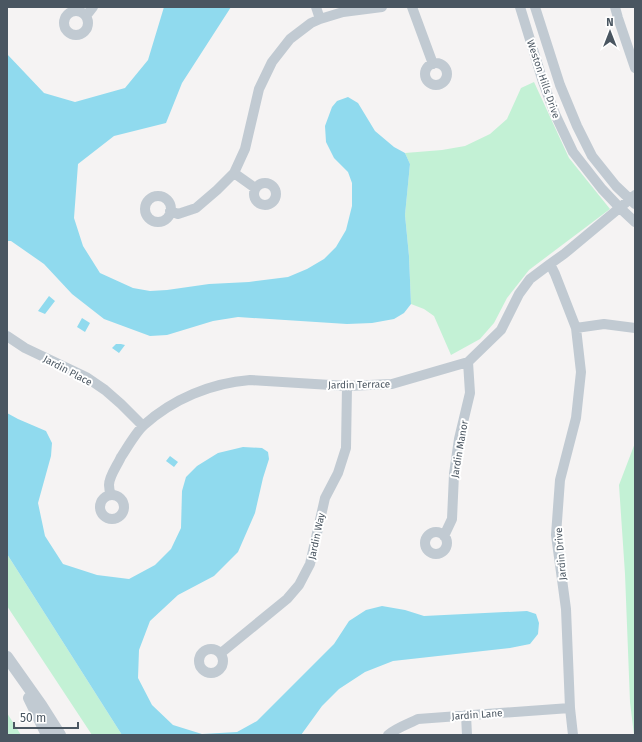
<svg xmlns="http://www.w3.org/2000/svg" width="642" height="742" viewBox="0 0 642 742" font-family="'Fira Sans',sans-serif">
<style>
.green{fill:#c3f1d5}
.water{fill:#90daee}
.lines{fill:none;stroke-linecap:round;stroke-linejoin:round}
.minor{stroke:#c1cad2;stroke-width:10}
.tertiary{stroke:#c1cad2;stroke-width:12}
.labels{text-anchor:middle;stroke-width:4;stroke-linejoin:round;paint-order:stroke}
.street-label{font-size:10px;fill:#4a5661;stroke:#fff}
</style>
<rect width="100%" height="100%" fill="#f5f3f3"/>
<path class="green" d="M534 82 569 158 610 209 529 270 507 298 494 323 480 339 451 355 434 316 424 309 411 304 409 256 405 215 410 164 405 153 442 150 465 146 490 134 507 119 521 88Z
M635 443V735H634L630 702 625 574 619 485Z
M7 554 122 735H92L7 606Z
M7 713 21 735H7Z"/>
<path class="water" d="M164 7H231L182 83 166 123 114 136 78 164 74 218 83 246 100 273 133 288 150 291 167 290 209 284 249 282 288 277 307 269 324 259 336 247 346 230 352 206V183L348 172 334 158 326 142 325 126 332 107 337 101 348 97 358 103 375 131 394 147 405 153 410 164 405 215 409 256 411 304 404 313 394 319 372 323 347 324 238 317 213 321 167 335 150 336 104 319 72 294 44 264 11 241H7V54L44 93 75 102 125 88 148 60Z
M49 296 55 301 45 314 38 311Z
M82 318 90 323 85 332 77 327Z
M116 344H121L125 345 119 353 112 348Z
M7 413 18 419 46 431 52 443 51 456 38 503 45 536 63 564 97 575 129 579 155 565 171 549 181 528 182 491 186 477 197 466 218 453 243 447 262 448 268 452 269 459 263 478 255 513 238 552 214 576 178 595 150 621 139 650 138 678 152 705 173 725 202 734 237 732 257 721 334 644 349 621 366 610 382 606 405 610 424 616 527 611 536 614 539 623 538 634 530 644 510 648 393 661 365 672 339 689 322 706 301 735H122L7 554Z
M170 456 178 462 174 467 166 461Z"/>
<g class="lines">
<path class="minor" d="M316 7 320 19
M412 7 433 64
M520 7 543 82 555 114 573 152 602 189 620 208 635 222
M535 7 560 85 577 126 592 156 616 186 635 204
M615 7 618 18 635 68
M64 23a12 12 0 1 1 24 0a12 12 0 1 1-24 0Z
M86 16 93 7
M425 74a11 11 0 1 1 22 0a11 11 0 1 1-22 0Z
M234 173 255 188
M254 194a11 11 0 1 1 22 0a11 11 0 1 1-22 0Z
M145 209a13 13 0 1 1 26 0a13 13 0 1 1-26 0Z
M170 211 178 214 196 208 217 190 234 173 245 149 259 89 272 62 290 39 311 23 320 19 343 12 382 7
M550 264 555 274 576 328 581 372 576 418 560 480 556 535 566 609 570 708 573 735
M576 328 604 324 635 328
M7 336 25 348 86 377 105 390 121 404 143 426
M111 494C110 492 109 488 109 485 109 476 117 466 121 457 127 448 136 432 144 425 173 399 211 383 250 380L347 386 392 384 468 362 501 330 519 294 530 279 550 264 564 254 635 195
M100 507a12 12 0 1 1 24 0a12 12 0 1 1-24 0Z
M425 543a11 11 0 1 1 22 0a11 11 0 1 1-22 0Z
M444 536 452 519 454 474 459 439 470 393 468 362
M199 661a12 12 0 1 1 24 0a12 12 0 1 1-24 0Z
M221 653 287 599 299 585 310 564 325 498 338 473 346 448 347 386
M466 715 467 735
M388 735C396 728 408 724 418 719L570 708"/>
<path class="tertiary" d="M7 657 41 705 60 735
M29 698 47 735"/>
</g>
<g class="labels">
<g class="street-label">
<text transform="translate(544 79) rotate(71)" y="4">Weston Hills Drive</text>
<text transform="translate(68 370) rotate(28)" y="4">Jardin Place</text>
<text transform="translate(359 384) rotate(-1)" y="4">Jardin Terrace</text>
<text transform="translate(459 449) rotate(-80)" y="4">Jardin Manor</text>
<text transform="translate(316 536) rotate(-78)" y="4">Jardin Way</text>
<text transform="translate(560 554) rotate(-95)" y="4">Jardin Drive</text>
<text transform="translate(477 714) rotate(-4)" y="4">Jardin Lane</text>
</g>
</g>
<rect width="642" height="742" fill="none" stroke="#4a5661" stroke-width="16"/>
<g transform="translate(610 32)" stroke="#ffffff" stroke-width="3" paint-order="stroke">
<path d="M0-3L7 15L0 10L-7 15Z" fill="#4a5661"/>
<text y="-6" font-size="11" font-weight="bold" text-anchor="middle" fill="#4a5661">N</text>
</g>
<path d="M14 722v6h64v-6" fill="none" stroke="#4a5661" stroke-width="2"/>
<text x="20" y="722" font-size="12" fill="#4a5661" stroke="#ffffff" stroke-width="3" paint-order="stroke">50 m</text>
</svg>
